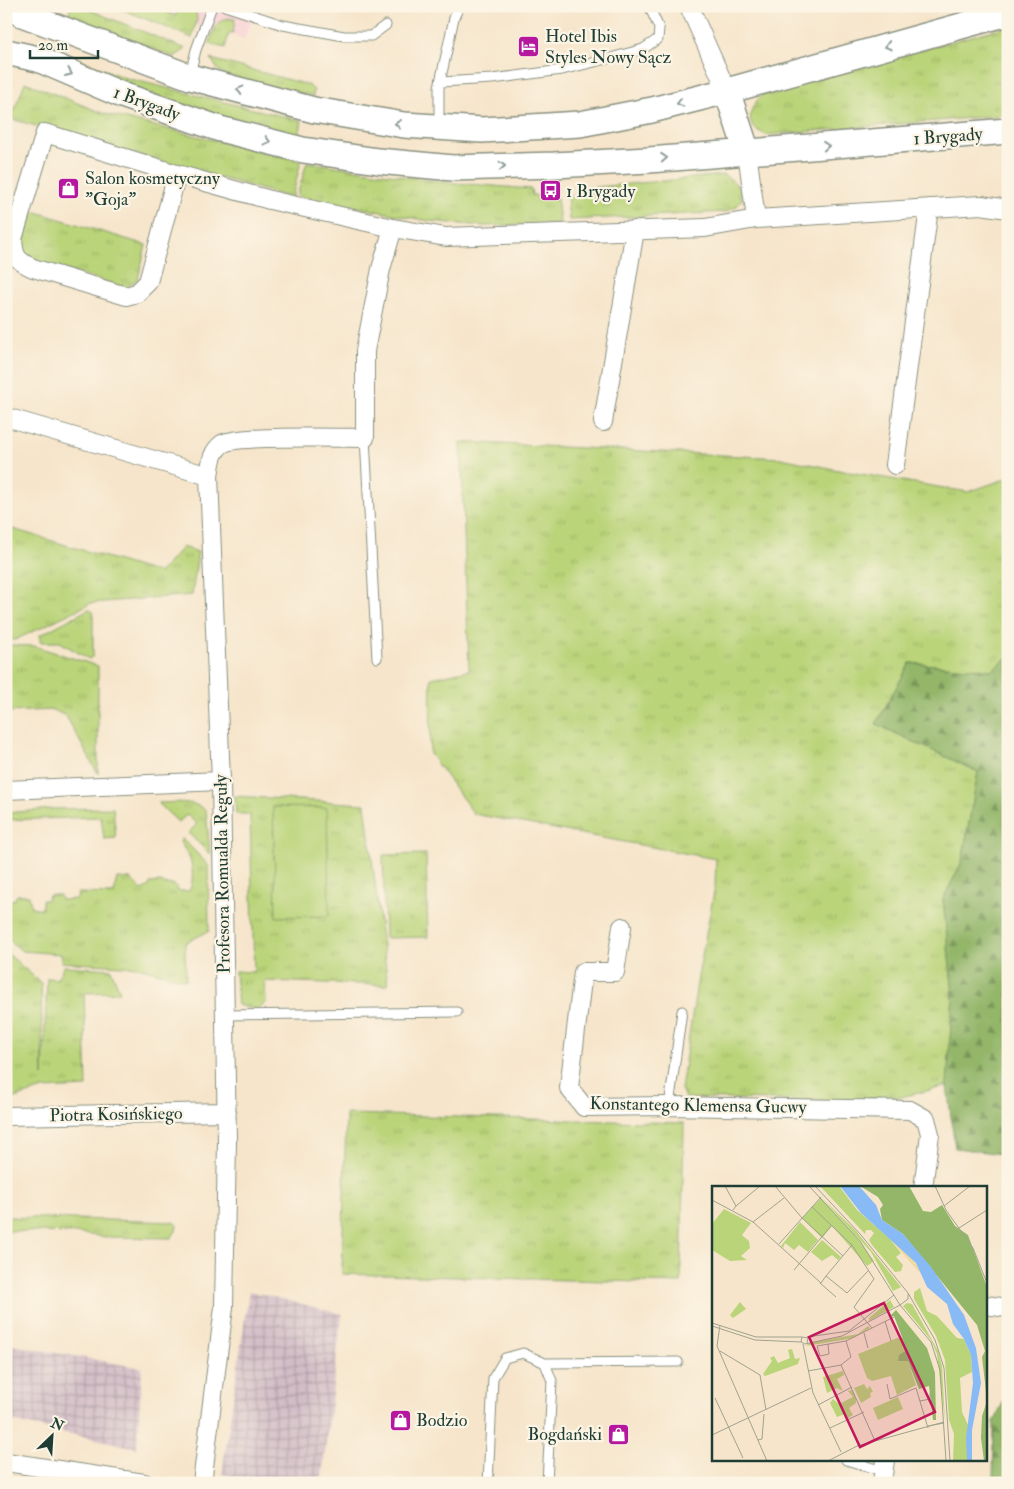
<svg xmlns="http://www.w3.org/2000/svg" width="1014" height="1489" viewBox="0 0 1014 1489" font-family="'IM FELL Double Pica',serif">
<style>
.built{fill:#f7cfd3}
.industrial{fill:url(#industrial-grid)}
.grass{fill:url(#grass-tufts);stroke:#6c8856}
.forest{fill:url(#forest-firs);stroke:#597a4e}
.garden{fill:#bad479;stroke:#6c8856}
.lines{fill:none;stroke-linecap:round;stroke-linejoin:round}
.lane-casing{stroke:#8a9180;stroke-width:11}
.street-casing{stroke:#8a9180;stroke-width:20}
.secondary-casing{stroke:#8a9180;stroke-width:28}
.lane{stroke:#fff;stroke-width:9}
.street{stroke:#fff;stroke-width:18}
.secondary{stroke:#fff;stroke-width:25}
.oneway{stroke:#8f9e9a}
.labels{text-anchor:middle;stroke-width:4.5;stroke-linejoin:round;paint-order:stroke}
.poi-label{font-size:18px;fill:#1f3d34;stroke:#fcf5e5;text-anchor:start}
.street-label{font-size:18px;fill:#1f3d34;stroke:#fcf5e5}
.inset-road{fill:none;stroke:#a0a28f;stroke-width:1}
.view{fill:#c2185b;fill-opacity:0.15;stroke:#c2185b;stroke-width:2.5}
.inset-edge{fill:none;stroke:#1f3d34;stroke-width:2.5}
</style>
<defs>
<pattern id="industrial-grid" width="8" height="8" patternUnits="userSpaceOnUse" patternTransform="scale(1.25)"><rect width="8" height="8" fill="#d2bdc7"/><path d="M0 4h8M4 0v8" fill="none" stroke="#aa9ba2"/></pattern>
<pattern id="grass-tufts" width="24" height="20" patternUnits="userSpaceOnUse" patternTransform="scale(1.25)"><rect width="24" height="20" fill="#bad479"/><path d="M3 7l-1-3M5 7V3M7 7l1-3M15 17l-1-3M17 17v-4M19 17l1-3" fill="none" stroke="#9fb769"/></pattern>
<pattern id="forest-firs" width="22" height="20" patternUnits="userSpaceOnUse" patternTransform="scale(1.25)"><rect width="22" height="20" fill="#93b669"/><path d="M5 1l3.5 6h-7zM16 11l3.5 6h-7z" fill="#779557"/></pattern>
</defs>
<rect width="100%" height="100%" fill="#fcf5e5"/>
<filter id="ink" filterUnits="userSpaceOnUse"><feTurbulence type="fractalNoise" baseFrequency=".02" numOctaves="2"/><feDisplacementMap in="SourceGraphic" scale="10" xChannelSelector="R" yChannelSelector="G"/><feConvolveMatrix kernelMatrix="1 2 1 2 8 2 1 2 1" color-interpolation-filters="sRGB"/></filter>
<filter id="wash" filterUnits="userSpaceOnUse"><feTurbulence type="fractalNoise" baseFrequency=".0096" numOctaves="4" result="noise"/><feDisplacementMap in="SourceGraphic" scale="20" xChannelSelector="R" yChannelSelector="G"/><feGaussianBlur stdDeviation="1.12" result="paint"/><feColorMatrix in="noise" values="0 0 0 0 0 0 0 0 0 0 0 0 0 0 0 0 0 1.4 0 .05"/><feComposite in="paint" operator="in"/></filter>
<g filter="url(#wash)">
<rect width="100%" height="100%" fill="#f6e5cb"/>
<path class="built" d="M151 6H259L244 39 184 21Z"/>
<path class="industrial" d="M249 1291 342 1314 321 1483H273L222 1474Z
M6 1344 142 1368 137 1448 6 1420Z"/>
<path class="grass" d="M72 6H80L186 49 174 57 166 54 68 14Z
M114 6H154L175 16 182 6H195L197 19 192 38Z
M229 18 235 19 233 33H229L225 48 210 44C213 31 215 22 229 18Z
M1008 26V115L766 135C763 133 758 131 755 129 744 117 755 101 764 93Z
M51 47 122 77 302 121 299 136 238 122 148 93 49 51Z
M211 59 308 85 314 90 313 96 226 75 219 71Z
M25 82 102 113 134 121 301 161 292 198 11 119Z
M307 162 443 182 531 189 532 195 557 197 560 223 484 226 429 221 297 196Z
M724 175C735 182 741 186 742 199L736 207 725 212 569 220 567 196 576 197 577 189Z
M33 211 146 245 138 279 126 288 29 259 22 246Z
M461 442 781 458 843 471 968 492 1008 478V657L992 670 910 663 876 724 978 772 962 862 943 900 953 994 947 1086 901 1097 824 1101 685 1098 681 1089 698 977 715 887 716 859 474 814 430 754 431 678 469 670Z
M6 527 159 573 183 547 198 552 192 595 91 603 15 640H6Z
M89 609 93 612V656L89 659 60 642H40V635Z
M6 645 34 646 98 666V774L66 716 53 710 6 712Z
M235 796 365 804 388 985 265 981 266 1003C258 1012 249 1008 238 1005L235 971 254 972 250 814H236Z
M158 803C174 803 193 799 206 811L210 854 188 833 197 824 187 815 178 822Z
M113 808 116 838 104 839 101 817 6 820V813L52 809Z
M182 838 208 865 209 931 185 943 186 980 138 967 61 962V954L22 951 6 938V900H14L17 895H29L31 907 42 909V900H47L49 895H60L61 900 77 899 78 893 113 894 115 891V886L117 878 131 879 142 890 149 886 150 883 162 882 163 884 175 885 178 891H189C194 883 193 866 189 857 187 852 183 847 180 842Z
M426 854 428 937 385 938 383 855Z
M6 952 41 983 43 1076 47 978 57 979 64 966 111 969 120 992 84 993 87 1087 43 1089 6 1101V1075L9 1074V1038H6Z
M346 1114 684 1123 681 1283 342 1274Z
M6 1217 174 1222 177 1225 176 1231 171 1238 107 1237 74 1233 8 1231 6 1230Z"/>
<path class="forest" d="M1008 657V1155L955 1148 947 1086 953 994 943 899 962 862 978 772 876 724 910 663 992 670Z
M1008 1392V1483H993L994 1422Z"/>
<path class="garden" d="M273 807 327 808 329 916 276 917Z"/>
</g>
<g filter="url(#ink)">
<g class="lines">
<defs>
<path id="lane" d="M225 6 283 25 344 36H371L386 25
M190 74 196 50 212 6
M441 82 492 79 562 70 607 59 643 49 658 39 659 28 649 6
M439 126V87L454 18 459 6
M365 438 377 658
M225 1015 457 1012
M669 1106 682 1011
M545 1363 678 1362
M846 1460 883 1471
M488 1483 493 1378 505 1358 523 1353 545 1363 552 1381 547 1483"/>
<path id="street" d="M689 6 727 91
M177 174 148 282 137 293 126 296 33 268C17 261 14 257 13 239L45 133 177 174 270 200 393 228
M756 219 981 205 1008 209
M6 417 209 476 221 781 227 1141 224 1307 202 1483
M603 422 635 230
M895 465 929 208
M209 476C211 464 211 452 222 444 235 435 342 438 365 438V351L381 269 393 228 446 237 705 228 756 219 747 152
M6 790 221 781
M622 927 615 972H583L569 1088 584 1107 669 1106 910 1110 926 1119 930 1134 923 1188
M6 1116 227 1112
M985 1305 1008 1308
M6 1462 144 1483
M882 1483 885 1460"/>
<path id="secondary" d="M6 6 22 14 190 77 314 110 404 125 482 130 580 124 652 110 727 91 1008 13
M6 52 38 59 122 95 220 129 303 150 378 161 453 168 554 165 649 160 1008 131
M727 91 747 152"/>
</defs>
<use href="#lane" class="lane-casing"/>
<use href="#street" class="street-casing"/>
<use href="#secondary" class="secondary-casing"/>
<use href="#lane" class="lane"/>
<use href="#street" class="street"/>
<use href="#secondary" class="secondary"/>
</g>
<defs><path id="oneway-chevron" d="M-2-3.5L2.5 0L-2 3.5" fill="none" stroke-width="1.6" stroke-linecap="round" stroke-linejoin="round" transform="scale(1.25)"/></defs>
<g class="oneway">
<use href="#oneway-chevron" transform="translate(888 46) rotate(164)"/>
<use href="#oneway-chevron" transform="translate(69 73) rotate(23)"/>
<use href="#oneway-chevron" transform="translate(240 90) rotate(-165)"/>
<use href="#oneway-chevron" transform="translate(680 103) rotate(166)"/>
<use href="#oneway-chevron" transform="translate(398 124) rotate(-173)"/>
<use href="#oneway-chevron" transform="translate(267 141) rotate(14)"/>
<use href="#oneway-chevron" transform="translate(826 146) rotate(-5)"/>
<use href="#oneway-chevron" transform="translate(664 158) rotate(-4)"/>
<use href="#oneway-chevron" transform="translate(502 166) rotate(-2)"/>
</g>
</g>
<defs>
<symbol id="hotel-square" viewBox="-11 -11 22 22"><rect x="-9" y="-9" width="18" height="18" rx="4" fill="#b5179e" stroke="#fcf5e5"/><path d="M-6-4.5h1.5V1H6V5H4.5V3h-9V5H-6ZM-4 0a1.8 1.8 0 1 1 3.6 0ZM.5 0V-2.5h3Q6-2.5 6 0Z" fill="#fff"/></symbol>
<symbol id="shop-square" viewBox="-11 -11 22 22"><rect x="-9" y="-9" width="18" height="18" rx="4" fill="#b5179e" stroke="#fcf5e5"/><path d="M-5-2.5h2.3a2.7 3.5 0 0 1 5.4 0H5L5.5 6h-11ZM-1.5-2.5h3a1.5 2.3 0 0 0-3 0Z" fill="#fff"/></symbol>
<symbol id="bus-square" viewBox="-11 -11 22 22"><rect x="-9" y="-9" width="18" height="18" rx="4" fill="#b5179e" stroke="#fcf5e5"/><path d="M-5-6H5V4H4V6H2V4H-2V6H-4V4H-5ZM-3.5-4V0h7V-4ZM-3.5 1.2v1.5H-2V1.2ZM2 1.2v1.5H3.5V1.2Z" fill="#fff"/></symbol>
</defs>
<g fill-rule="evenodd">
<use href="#hotel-square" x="516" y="34" width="25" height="25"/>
<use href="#shop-square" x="56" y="176" width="25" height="25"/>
<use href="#bus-square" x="538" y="178" width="25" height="25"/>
<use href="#shop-square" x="388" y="1408" width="25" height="25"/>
<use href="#shop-square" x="606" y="1422" width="25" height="25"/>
</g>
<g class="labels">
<g class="poi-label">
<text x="545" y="42">Hotel Ibis<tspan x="545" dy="21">Styles Nowy Sącz</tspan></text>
<text x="85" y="184">Salon kosmetyczny<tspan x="85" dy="21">"Goja"</tspan></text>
<text x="566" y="197">1 Brygady</text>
<text x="416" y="1426">Bodzio</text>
<text x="602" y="1440" text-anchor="end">Bogdański</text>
</g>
<g class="street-label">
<text transform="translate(147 103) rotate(20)" y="6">1 Brygady</text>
<text transform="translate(948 136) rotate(-4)" y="6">1 Brygady</text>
<text transform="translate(222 874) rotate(-91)" y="6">Profesora Romualda Reguły</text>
<text transform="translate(698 1105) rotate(1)" y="6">Konstantego Klemensa Gucwy</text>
<text transform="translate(116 1114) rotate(-1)" y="6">Piotra Kosińskiego</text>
</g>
</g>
<g transform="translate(712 1186)">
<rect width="275" height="275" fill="#f6e5cb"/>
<path d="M108 0H127L145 24 177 52 189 67 184 71 191 79 189 85 183 86 160 59 157 54 162 47 159 44H154L153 48ZM109 12 143 49 162 75 155 80 120 40 110 52 90 32ZM111 13 144 45 189 101 181 105 159 66ZM12 23 39 37 30 49 37 55 38 62 29 70 35 74 18 75 0 64V38ZM88 36 106 54 96 66 87 59 82 64 73 57 71 62 69 60ZM110 54 129 71 126 74 120 69 110 75 99 66ZM208 102 215 125 225 130 245 152 252 153 259 169 260 186 248 192 250 226 256 239 255 275H241L242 248 237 234 233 174 224 150 202 113V106ZM178 114 182 121 157 135V132ZM28 116 34 123 21 132 18 129ZM195 117 200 118 226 165 230 180 233 235 225 168 219 154 191 120ZM156 140 158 142 141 152 136 153 94 160 97 157 146 148ZM188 151 192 152 195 164 187 175H196L204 199 185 209 179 190 160 195 155 192 146 168ZM80 163 83 173 88 172 86 178 53 190 51 188 60 175 58 172 62 170 66 177 78 172 76 164ZM131 185 132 189 125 193 131 205 125 202 115 207 111 191ZM152 198 155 203 158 200 161 206 158 207 159 211 149 217 142 202ZM139 204 141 205 144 213V217L137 222 141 229 134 233 133 228 125 231 118 217 121 213 127 218 141 211 136 205ZM186 211 191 223 166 234 161 222Z" fill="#bad479"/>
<path d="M148 0H197L211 25 219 26 230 19 243 40 256 49 275 101V214L270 171 273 165 265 139 191 48 170 34 168 23 171 19 166 11ZM184 124 215 162 223 187 224 234H221L217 200 207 203 196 175H186L187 169 195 164 182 130 177 131ZM275 215V275H272L269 252 270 230Z" fill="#93b669"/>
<path d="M177 52 192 64 209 84 207 86Z" fill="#eeda9e"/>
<path d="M128 0H147L164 19 170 34 191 48 219 81 252 129 264 162 269 197 260 244V275H255L254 252 261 197 259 169 252 153 241 138 235 118 215 101 204 77 149 27Z" fill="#88bbf6"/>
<path class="inset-road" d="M13 0 24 20 21 24M63 0 90 32 131 70M97 0 148 55 188 119 219 156 228 184 234 275M103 0 149 49 196 107 223 154 232 182 238 275M223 0 234 24 261 62 275 97M0 14 41 36 109 97 114 90M24 20 48 0M232 20 258 0M100 21 140 59 162 93 142 121 160 142 134 155 139 171 129 179M41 36 72 12M247 42 275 24M67 58 109 11M140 59 114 90 135 107 157 84M82 84 119 40M108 97 124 111M188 119 196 113V108M173 135 179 155M0 137 44 151H90M8 139 5 160 55 275M0 140 43 154 89 156M160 142 182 131M152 147 156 162M95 151 137 145 182 109M95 157 96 152 90 151 89 156 93 158 130 150 188 119M91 158 101 207 129 266M116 158 117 168 108 170 105 160 134 155M8 165 48 189 54 224M96 185 129 179 163 255M175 198 178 213 204 202 216 242M3 212 31 272M208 215 218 213V207M106 219 140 201M216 240 232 237M118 242 152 226M0 249 99 202M46 254 50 253 52 228M116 275 145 260 232 236"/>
<path class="view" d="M172 117 223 226 148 261 97 151Z"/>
<rect width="275" height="275" class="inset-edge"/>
</g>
<rect width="1014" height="1489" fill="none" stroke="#fcf5e5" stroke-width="25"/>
<g transform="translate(52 1436) rotate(25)" stroke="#fcf5e5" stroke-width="4" paint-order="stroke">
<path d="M0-4L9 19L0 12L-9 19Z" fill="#1f3d34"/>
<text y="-8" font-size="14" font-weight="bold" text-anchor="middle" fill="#1f3d34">N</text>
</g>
<path d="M30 50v8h68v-8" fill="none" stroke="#1f3d34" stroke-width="2.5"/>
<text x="38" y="50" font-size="15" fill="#1f3d34" stroke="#fcf5e5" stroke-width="4" paint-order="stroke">20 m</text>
</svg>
